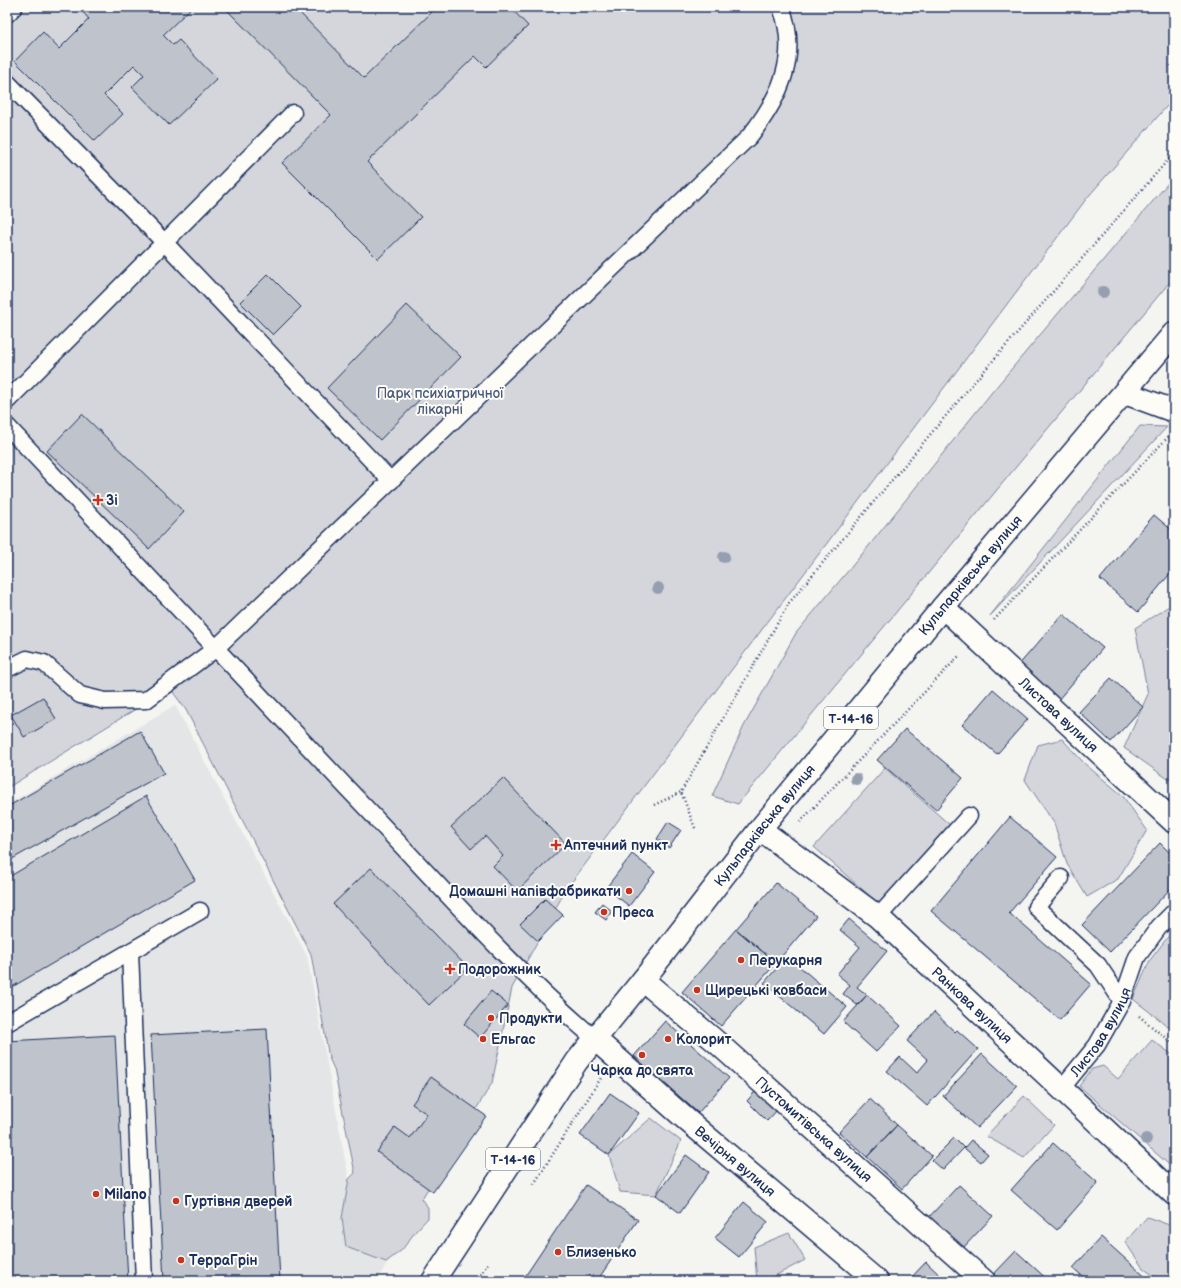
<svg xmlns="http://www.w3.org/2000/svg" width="1181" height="1288" viewBox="0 0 1181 1288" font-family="'Balsamiq Sans',sans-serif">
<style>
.built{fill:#e4e5e6}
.green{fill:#d4d6db;stroke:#78829c}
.building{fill:#bfc3cc;stroke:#1b2f5e}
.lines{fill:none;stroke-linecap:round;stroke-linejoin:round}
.lane-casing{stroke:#1b2f5e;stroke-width:19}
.street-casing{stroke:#1b2f5e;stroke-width:25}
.secondary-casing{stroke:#1b2f5e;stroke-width:25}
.primary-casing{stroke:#1b2f5e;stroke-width:25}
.path{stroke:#1b2f5e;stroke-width:2.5;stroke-dasharray:1 3;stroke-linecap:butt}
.lane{stroke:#fdfcf7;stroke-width:16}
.street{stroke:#fdfcf7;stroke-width:22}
.secondary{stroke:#fdfcf7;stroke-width:22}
.primary{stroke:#fdfcf7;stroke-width:22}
.tree{fill:#969fb1}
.poi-dot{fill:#c8321e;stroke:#fdfcf7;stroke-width:1.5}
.labels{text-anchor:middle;stroke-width:4;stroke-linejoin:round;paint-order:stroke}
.shield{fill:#fdfcf7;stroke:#5f6c8c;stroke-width:1}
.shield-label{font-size:13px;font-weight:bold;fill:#1b2f5e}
.park-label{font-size:14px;fill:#49597d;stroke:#fdfcf7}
.poi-label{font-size:14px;font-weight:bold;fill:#1b2f5e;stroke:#fdfcf7;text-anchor:start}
.street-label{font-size:14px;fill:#1b2f5e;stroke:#fdfcf7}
</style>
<rect width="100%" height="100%" fill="#f4f4f1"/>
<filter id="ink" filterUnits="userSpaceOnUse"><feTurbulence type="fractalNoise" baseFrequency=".025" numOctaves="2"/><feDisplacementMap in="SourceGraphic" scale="8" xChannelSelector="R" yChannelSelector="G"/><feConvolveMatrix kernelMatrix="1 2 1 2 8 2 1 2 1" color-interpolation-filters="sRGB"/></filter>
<g filter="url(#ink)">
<path class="built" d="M175 705 307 956 356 1218 399 1245 376 1281H7V805Z"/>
<path class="green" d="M7 7H1174V98L1087 198 565 891 512 988 492 1083 421 1200 424 1201 428 1208V1218L415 1232 402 1250 386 1262 346 1247 342 1218 349 1179 355 1173 334 1069 329 1058 311 954 186 710 170 688 7 788Z
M1174 176V277L996 491 738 804 712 796 744 726 796 633 868 547 992 392Z
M1140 426 1167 427 990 616Z
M1174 600V777L1168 779 1124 748 1148 694 1135 628 1169 606Z
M1062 739 1085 764 1122 795 1147 830 1118 879 1087 897 1067 864 1054 823 1025 780 1038 745Z
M885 768 950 825 879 904 814 847Z
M1174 929V1031L1133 999 1150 960Z
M1152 1040 1174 1056V1169L1079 1086 1092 1069 1103 1066 1118 1079Z
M1024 1096 1054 1125 1024 1158 986 1136Z
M651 1118 681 1141 656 1195 620 1192 609 1155Z
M1147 1217 1172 1226 1174 1227V1281H1161L1143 1268 1125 1242Z
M789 1233 805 1260 765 1281H757L754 1247Z"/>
<path class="building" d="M81 7H192L163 35 173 45 179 40 217 79 169 125 132 87 144 75 134 65 104 95 123 114 95 141 15 61 43 32 59 49 89 19 79 8Z
M224 7H294L364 78 432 12 427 7H510L528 26 486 67 475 56 367 162 421 217 378 259 282 163 331 115Z
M268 274 301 307 273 335 240 302Z
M407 305 461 357 380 440 327 388Z
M82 414 184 512 149 549 47 451Z
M1154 515 1174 532V569L1138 612 1100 579Z
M1063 614 1103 648 1057 701 1017 667Z
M1111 678 1143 707 1111 742 1079 712Z
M993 689 1028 719 997 754 962 725Z
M43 697 56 719 24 737 11 715Z
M905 729 963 778 936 810 877 760Z
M140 731 164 773 7 862V807Z
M503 778 566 844 517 891 493 866 503 856 485 836 471 849 451 827Z
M1174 793V810L1166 803Z
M146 796 195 880 7 990V878Z
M1010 817 1057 857 1009 913 1091 984 1060 1020 931 911Z
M668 822 681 830 669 848 657 839Z
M1160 843 1174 857V885L1110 952 1082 925Z
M632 854 655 872 629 906 606 888Z
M371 868 468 968 429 1005 333 904Z
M776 883 816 916 776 963 736 929Z
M545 899 563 915 538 941 520 924Z
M602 903 612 911 606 920 595 912Z
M849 919 887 951 857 987 867 995 857 1005 843 994 850 985 837 974 860 947 840 930Z
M736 929 776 963 721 1026 682 992Z
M787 956 847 1007 824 1034 764 983Z
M491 991 508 1005 480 1038 464 1024Z
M867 995 901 1026 876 1052 843 1022Z
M934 1012 955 1032 957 1030 978 1049 927 1106 887 1071 900 1057 917 1073 928 1060 907 1041Z
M665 1021 729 1078 698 1113 634 1056Z
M267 1029 280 1281H164L151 1035Z
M115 1035 128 1281H7V1210H11L7 1142V1041Z
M982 1054 1017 1086 977 1128 943 1096Z
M431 1077 486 1116 433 1192 377 1152 395 1127 410 1138 427 1114 412 1104Z
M760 1086 781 1106 767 1121 747 1101Z
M610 1093 639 1113 609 1155 580 1135Z
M870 1099 897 1125 867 1157 839 1132Z
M897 1125 932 1156 902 1189 867 1157Z
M954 1138 964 1148 943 1170 932 1160Z
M971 1140 988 1154 981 1162 964 1148Z
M1053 1143 1098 1183 1057 1230 1011 1190Z
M686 1155 709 1172 680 1213 656 1195Z
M586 1185 638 1220 597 1281H522Z
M959 1185 993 1216 963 1248 929 1217Z
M744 1202 768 1222 739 1257 715 1238Z
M1101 1237 1150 1281H1088L1073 1268Z
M1016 1251 1049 1281H999L993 1275Z
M926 1262 946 1281H908Z"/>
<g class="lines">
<defs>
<g id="lane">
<path d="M7 14 14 7"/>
<path d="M7 82 165 243 391 481"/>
<path d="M7 401 293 113"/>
<path d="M7 426C126 554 246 682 367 809 441 887 513 969 595 1039"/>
<path d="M7 669 27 659 44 663 80 695 105 701 146 700 215 649 749 137C780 98 800 56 781 7"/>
<path d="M1061 878 1036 907 1098 965 1122 1001"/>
<path d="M878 917 969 816"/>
<path d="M130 952 144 1281"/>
<path d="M7 1023 200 911"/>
<path id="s1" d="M1061 1089 1097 1045 1122 1001 1137 957 1159 927 1174 912"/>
</g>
<g id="street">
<path id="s2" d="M943 607 1174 822"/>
<path id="s3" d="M760 829 878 917 1174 1194"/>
<path id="s4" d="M643 980 713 1039 984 1281"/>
<path id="s5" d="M595 1039 688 1121 877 1281"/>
</g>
<path id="secondary" d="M1125 393 1174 411"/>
<g id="primary">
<path id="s6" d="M433 1281 577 1061 643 980 760 829 943 607 1174 333"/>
</g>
</defs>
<use href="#lane" class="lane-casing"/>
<use href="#street" class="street-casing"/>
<use href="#secondary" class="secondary-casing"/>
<use href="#primary" class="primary-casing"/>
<path class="path" d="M994 620 1170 435
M654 805 681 792
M800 822 960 655
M695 828 681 792 789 603 970 387 1174 153
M1139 1016 1174 1045
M534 1184 601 1078
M476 1281 488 1263"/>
<use href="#lane" class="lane"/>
<use href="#street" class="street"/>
<use href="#secondary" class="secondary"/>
<use href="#primary" class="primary"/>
</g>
<g class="tree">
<circle cx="1103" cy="292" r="6"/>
<circle cx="724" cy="557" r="6"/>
<circle cx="658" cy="588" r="6"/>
<circle cx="856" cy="779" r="6"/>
<circle cx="1146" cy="1139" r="6"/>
</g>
</g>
<g class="poi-dot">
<path d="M96 494h4v4h4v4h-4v4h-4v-4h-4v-4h4z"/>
<path d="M554 839h4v4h4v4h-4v4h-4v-4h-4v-4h4z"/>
<circle cx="629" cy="891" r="4"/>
<circle cx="604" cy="912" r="4"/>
<circle cx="741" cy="960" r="4"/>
<path d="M448 963h4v4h4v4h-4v4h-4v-4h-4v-4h4z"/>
<circle cx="697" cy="990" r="4"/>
<circle cx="491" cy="1018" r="4"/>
<circle cx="483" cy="1039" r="4"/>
<circle cx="668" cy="1039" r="4"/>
<circle cx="642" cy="1055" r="4"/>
<circle cx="96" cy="1194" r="4"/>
<circle cx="176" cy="1201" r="4"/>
<circle cx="558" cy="1252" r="4"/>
<circle cx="181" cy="1260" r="4"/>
</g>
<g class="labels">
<g class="shield">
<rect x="824" y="707" width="54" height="22" rx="3"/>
<rect x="486" y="1148" width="54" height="22" rx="3"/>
</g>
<g class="shield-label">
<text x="851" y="723">Т-14-16</text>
<text x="513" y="1164">Т-14-16</text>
</g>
<g class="park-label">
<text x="440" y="398">Парк психіатричної<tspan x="440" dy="16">лікарні</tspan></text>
</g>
<g class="poi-label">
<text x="106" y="505">3і</text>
<text x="564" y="850">Аптечний пункт</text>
<text x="621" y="896" text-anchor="end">Домашні напівфабрикати</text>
<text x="612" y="917">Преса</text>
<text x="749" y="965">Перукарня</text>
<text x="458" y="974">Подорожник</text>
<text x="705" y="995">Щирецькі ковбаси</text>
<text x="499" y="1023">Продукти</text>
<text x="491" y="1044">Ельгас</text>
<text x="676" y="1044">Колорит</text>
<text x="642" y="1075" text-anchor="middle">Чарка до свята</text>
<text x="104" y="1199">Milano</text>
<text x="184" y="1206">Гуртівня дверей</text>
<text x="566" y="1257">Близенько</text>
<text x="189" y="1265">ТерраГрін</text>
</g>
<g class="street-label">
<text dy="5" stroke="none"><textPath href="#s6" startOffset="888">Кульпарківська вулиця</textPath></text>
<text dy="5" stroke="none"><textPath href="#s2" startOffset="158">Листова вулиця</textPath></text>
<text dy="5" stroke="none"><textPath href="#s6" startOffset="564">Кульпарківська вулиця</textPath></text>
<text dy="5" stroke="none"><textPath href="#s3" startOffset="276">Ранкова вулиця</textPath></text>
<text dy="5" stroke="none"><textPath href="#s1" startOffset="70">Листова вулиця</textPath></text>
<text dy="5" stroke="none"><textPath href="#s4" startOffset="227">Пустомитівська вулиця</textPath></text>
<text dy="5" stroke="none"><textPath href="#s5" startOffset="186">Вечірня вулиця</textPath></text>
</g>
</g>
<rect width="1181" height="1288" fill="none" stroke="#fdfcf7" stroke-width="24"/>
<rect x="12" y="12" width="1157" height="1264" fill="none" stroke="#1b2f5e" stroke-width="1.5" filter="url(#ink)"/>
</svg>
